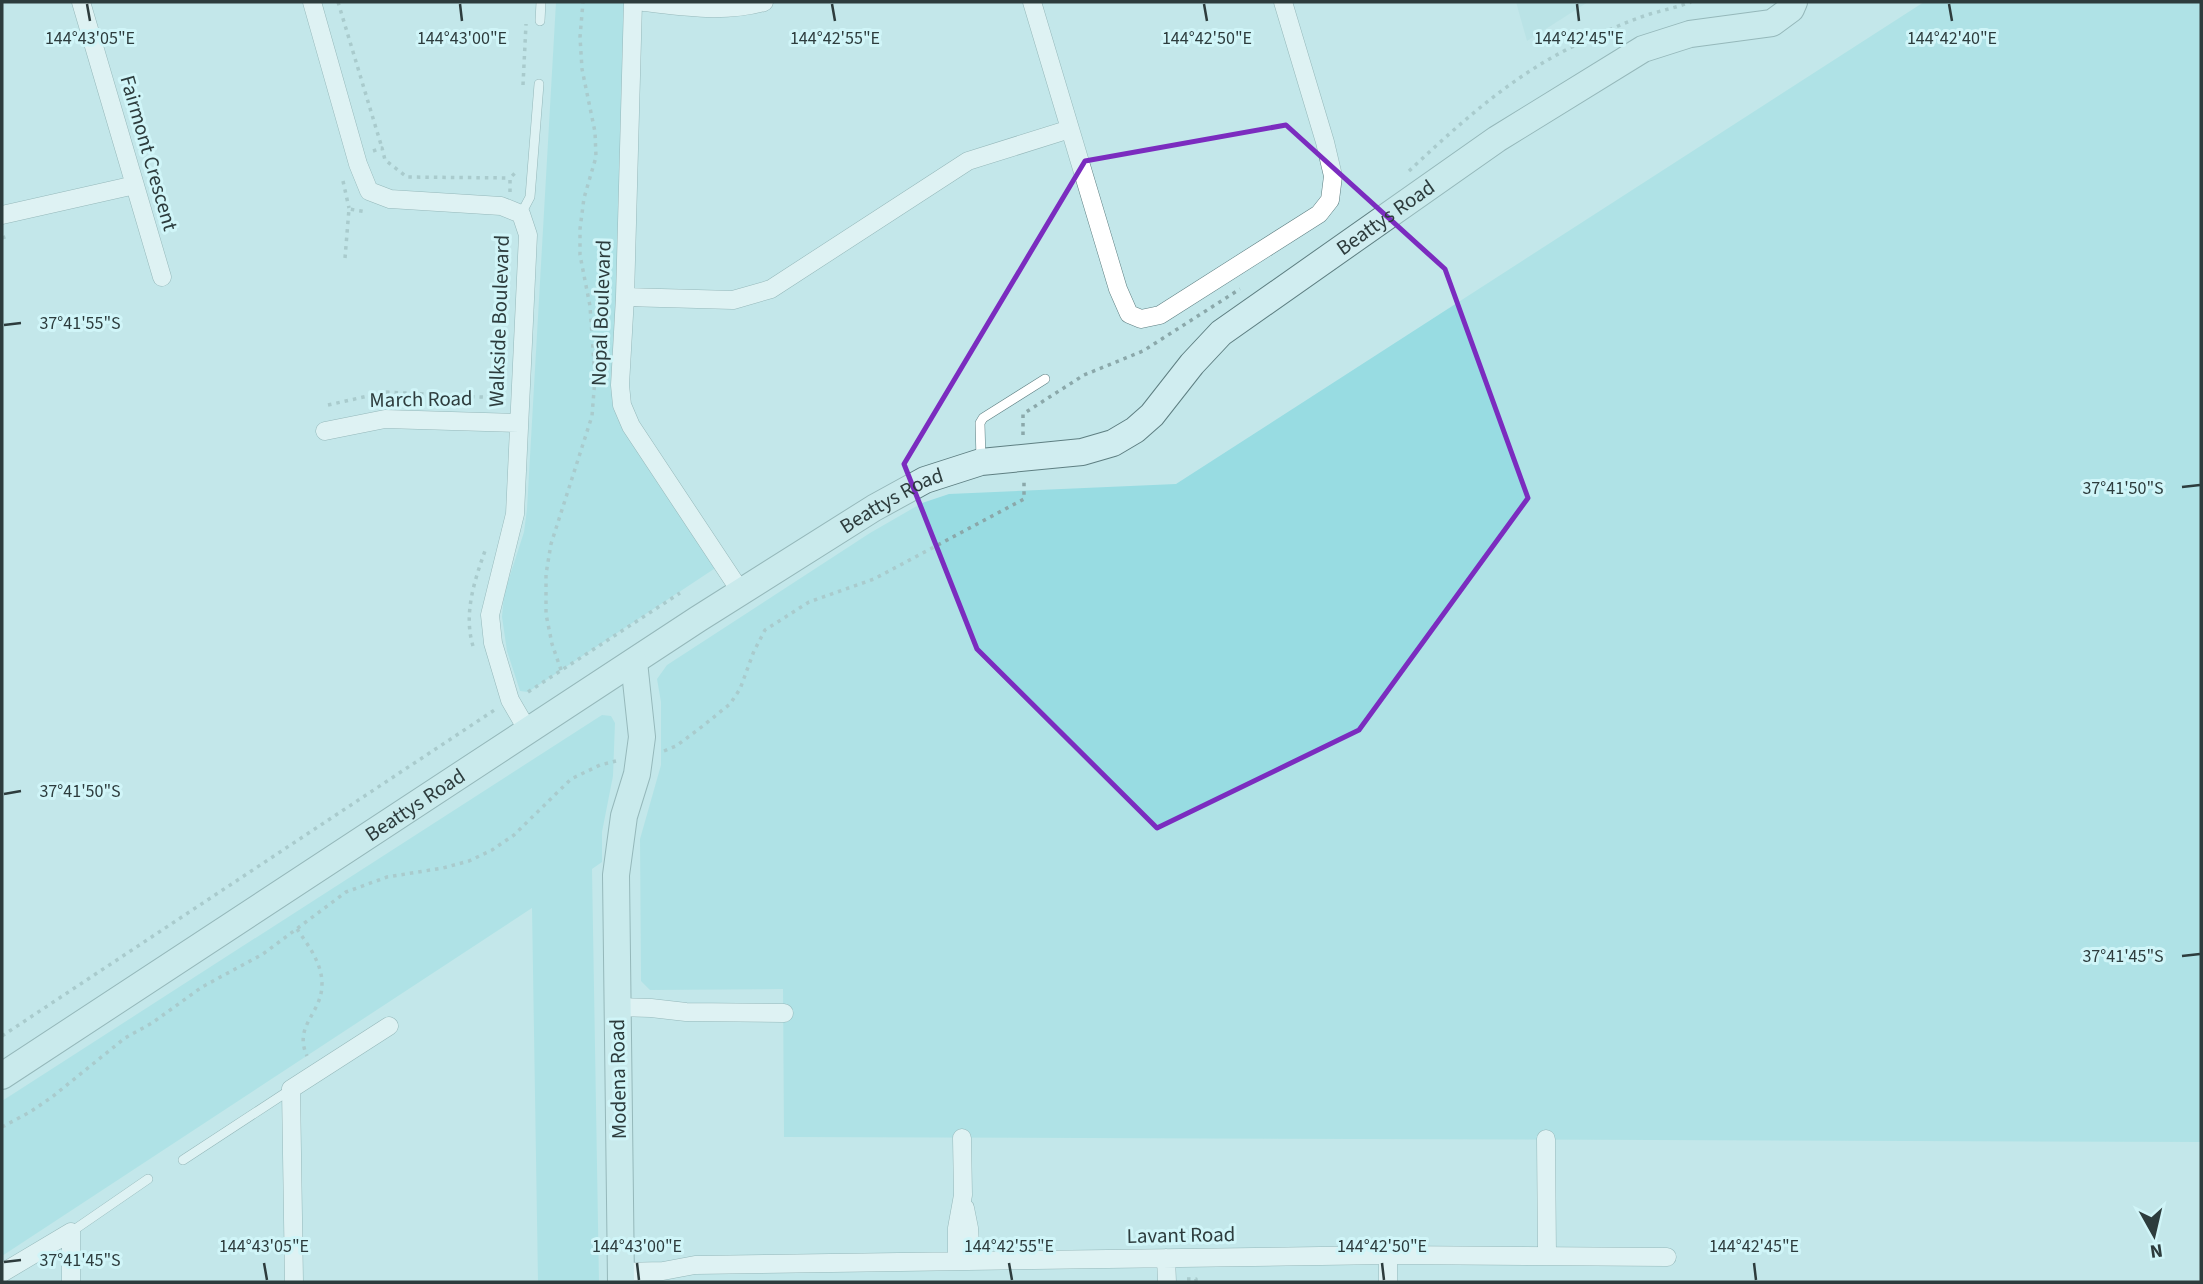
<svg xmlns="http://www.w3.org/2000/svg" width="2203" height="1284" viewBox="0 0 2203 1284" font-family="'Source Sans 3',sans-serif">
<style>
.built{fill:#b0dde2}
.green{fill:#98dce2}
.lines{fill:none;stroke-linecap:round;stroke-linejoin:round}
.lane-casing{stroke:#5e7f82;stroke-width:10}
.street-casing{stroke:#5e7f82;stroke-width:19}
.secondary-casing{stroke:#5e7f82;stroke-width:28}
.path{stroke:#8ba8aa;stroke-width:3.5;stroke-dasharray:3.5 5;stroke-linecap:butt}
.lane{stroke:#fff;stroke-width:9}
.street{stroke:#fff;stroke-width:18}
.secondary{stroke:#d0edf0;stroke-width:26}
.marked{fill:none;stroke:#7b2cbf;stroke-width:5;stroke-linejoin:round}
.ticks{fill:none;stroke:#2d3c3d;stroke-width:2.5}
.labels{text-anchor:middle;stroke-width:6;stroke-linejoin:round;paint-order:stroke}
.street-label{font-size:21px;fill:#2d3c3d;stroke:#d0f5f8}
.ticks-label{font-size:18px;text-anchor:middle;fill:#2d3c3d;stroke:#d0f5f8;stroke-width:6;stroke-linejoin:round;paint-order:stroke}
</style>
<rect width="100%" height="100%" fill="#c3e7ea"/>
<path class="built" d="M1516 2H1588L1527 41Z"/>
<path class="green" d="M556 2H633L622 405 723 563 528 692 520 691 507 651 502 617 504 594 524 532 527 509Z
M1924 2H2201V1142L784 1137 783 989 650 990 641 981 640 839 661 765V702L657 679 667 665 870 533 922 503 949 494 1176 484Z
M602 715 611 716 615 723 613 776 602 832V862L592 869 599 1282H538L532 908 2 1256V1101Z"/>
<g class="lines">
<defs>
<path id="lane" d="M540 21 541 2
M521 214 530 197 539 84
M981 460 980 423 983 418 1045 379
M183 1160 290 1090
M71 1232 148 1179"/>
<path id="street" d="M81 2 162 277
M312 2 358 164 369 191 390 199 501 206 521 214 528 235 515 514 490 615 493 643 510 700 528 731
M633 2 625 297 620 385 622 405 631 426 741 592
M644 2C683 7 726 13 764 2
M1032 2 1118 289 1129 314 1141 319 1160 315 1319 214 1330 200 1333 176 1325 142 1283 2
M2 215 135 185
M625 297 733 300 771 289 968 161 1070 129
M325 431 385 419 519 423
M617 1007 651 1008 686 1012 784 1013
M1546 1139 1547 1256
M965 1208 969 1228 971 1260
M1388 1255V1282
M1166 1258 1167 1282
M957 1261V1228L963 1195 962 1138
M621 1272 663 1271 695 1265 1388 1255 1667 1257
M2 1273 71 1232V1282
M294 1282 291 1089 389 1026"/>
<g id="secondary">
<path id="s1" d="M2 1076 698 619 874 508 925 480 981 462 1082 452 1113 443 1135 430 1152 415 1192 364 1221 333 1497 139 1643 49 1690 34 1772 23 1791 9 1794 2"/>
<path d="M621 1282 616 875 624 816 637 774 642 737 634 662"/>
</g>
</defs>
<use href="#lane" class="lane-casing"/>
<use href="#street" class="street-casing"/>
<use href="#secondary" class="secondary-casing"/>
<path class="path" d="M338 2 382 148
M523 85 526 24
M373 151 382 148 385 160 407 177 510 178
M1409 171C1460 123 1513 75 1576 45 1600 34 1625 22 1650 14 1664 10 1678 7 1691 2
M343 181 349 208
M510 192V178L517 171
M2 238 8 236
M345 258 349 209 367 212
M328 405 386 392 500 398
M1023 435V414L1084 375 1143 351 1240 289
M473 646C463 613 475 579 486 548
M561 670 552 644 546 614V574L551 544 592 416 595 378 590 306 580 255V229L584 198 596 157 595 132 582 69 580 37 583 2
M528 692 680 593
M664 751 676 746 699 729 730 704 740 689 754 651 765 630 809 602 874 579 1024 499V478
M297 929C308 945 322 963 322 984 322 1014 293 1025 307 1056
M2 1036 496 709
M2 1127 30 1112 52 1097 125 1038 152 1023 202 987 263 954 346 892 387 877 443 868 469 861 492 850 514 835 571 779 600 765 616 761
M1187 1279H1196V1282"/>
<use href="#lane" class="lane"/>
<use href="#street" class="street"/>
<use href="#secondary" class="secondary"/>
</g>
<path d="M0 0H2203V1284H0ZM1286 125 1445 269 1528 498 1359 730 1157 828 977 649 904 464 1085 161Z" fill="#c3e7ea" fill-opacity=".55" fill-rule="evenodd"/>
<path class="marked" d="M1286 125 1445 269 1528 498 1359 730 1157 828 977 649 904 464 1085 161Z"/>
<path class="ticks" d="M87 4 90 21M460 4 462 21M832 4 835 21M1204 4 1207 21M1577 4 1579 21M1949 4 1952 21M4 325 21 323M2182 487 2200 485M4 794 21 791M2182 956 2200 954M4 1262 21 1260M264 1263 267 1280M637 1263 639 1280M1009 1263 1012 1280M1382 1263 1384 1280M1754 1263 1756 1280"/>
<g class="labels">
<g class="street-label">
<text transform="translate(149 153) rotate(74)" y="7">Fairmont Crescent</text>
<text dy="7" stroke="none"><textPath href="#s1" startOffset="1648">Beattys Road</textPath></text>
<text transform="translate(601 313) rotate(-88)" y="7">Nopal Boulevard</text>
<text transform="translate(499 321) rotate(-88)" y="7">Walkside Boulevard</text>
<text transform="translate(421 399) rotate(-1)" y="7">March Road</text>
<text dy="7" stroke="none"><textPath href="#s1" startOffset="1060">Beattys Road</textPath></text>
<text dy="7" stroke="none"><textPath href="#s1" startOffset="494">Beattys Road</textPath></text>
<text transform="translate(618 1079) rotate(-91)" y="7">Modena Road</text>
<text transform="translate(1181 1235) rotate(-1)" y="7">Lavant Road</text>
</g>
</g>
<g class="ticks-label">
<text x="90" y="44">144°43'05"E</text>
<text x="462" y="44">144°43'00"E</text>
<text x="835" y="44">144°42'55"E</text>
<text x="1207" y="44">144°42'50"E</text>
<text x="1579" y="44">144°42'45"E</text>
<text x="1952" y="44">144°42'40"E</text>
<text x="80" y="329">37°41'55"S</text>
<text x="2123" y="494">37°41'50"S</text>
<text x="80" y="797">37°41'50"S</text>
<text x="2123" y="962">37°41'45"S</text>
<text x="264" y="1252">144°43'05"E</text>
<text x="637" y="1252">144°43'00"E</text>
<text x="1009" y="1252">144°42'55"E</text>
<text x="1382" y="1252">144°42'50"E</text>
<text x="1754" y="1252">144°42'45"E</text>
<text x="80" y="1266">37°41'45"S</text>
</g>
<rect width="2203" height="1284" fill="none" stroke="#2d3c3d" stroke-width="7"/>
<g transform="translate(2154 1235) rotate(172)" stroke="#d0f5f8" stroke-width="5" paint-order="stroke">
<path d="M0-5L12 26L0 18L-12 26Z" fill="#2d3c3d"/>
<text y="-10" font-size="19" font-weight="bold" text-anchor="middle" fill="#2d3c3d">N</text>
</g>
</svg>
